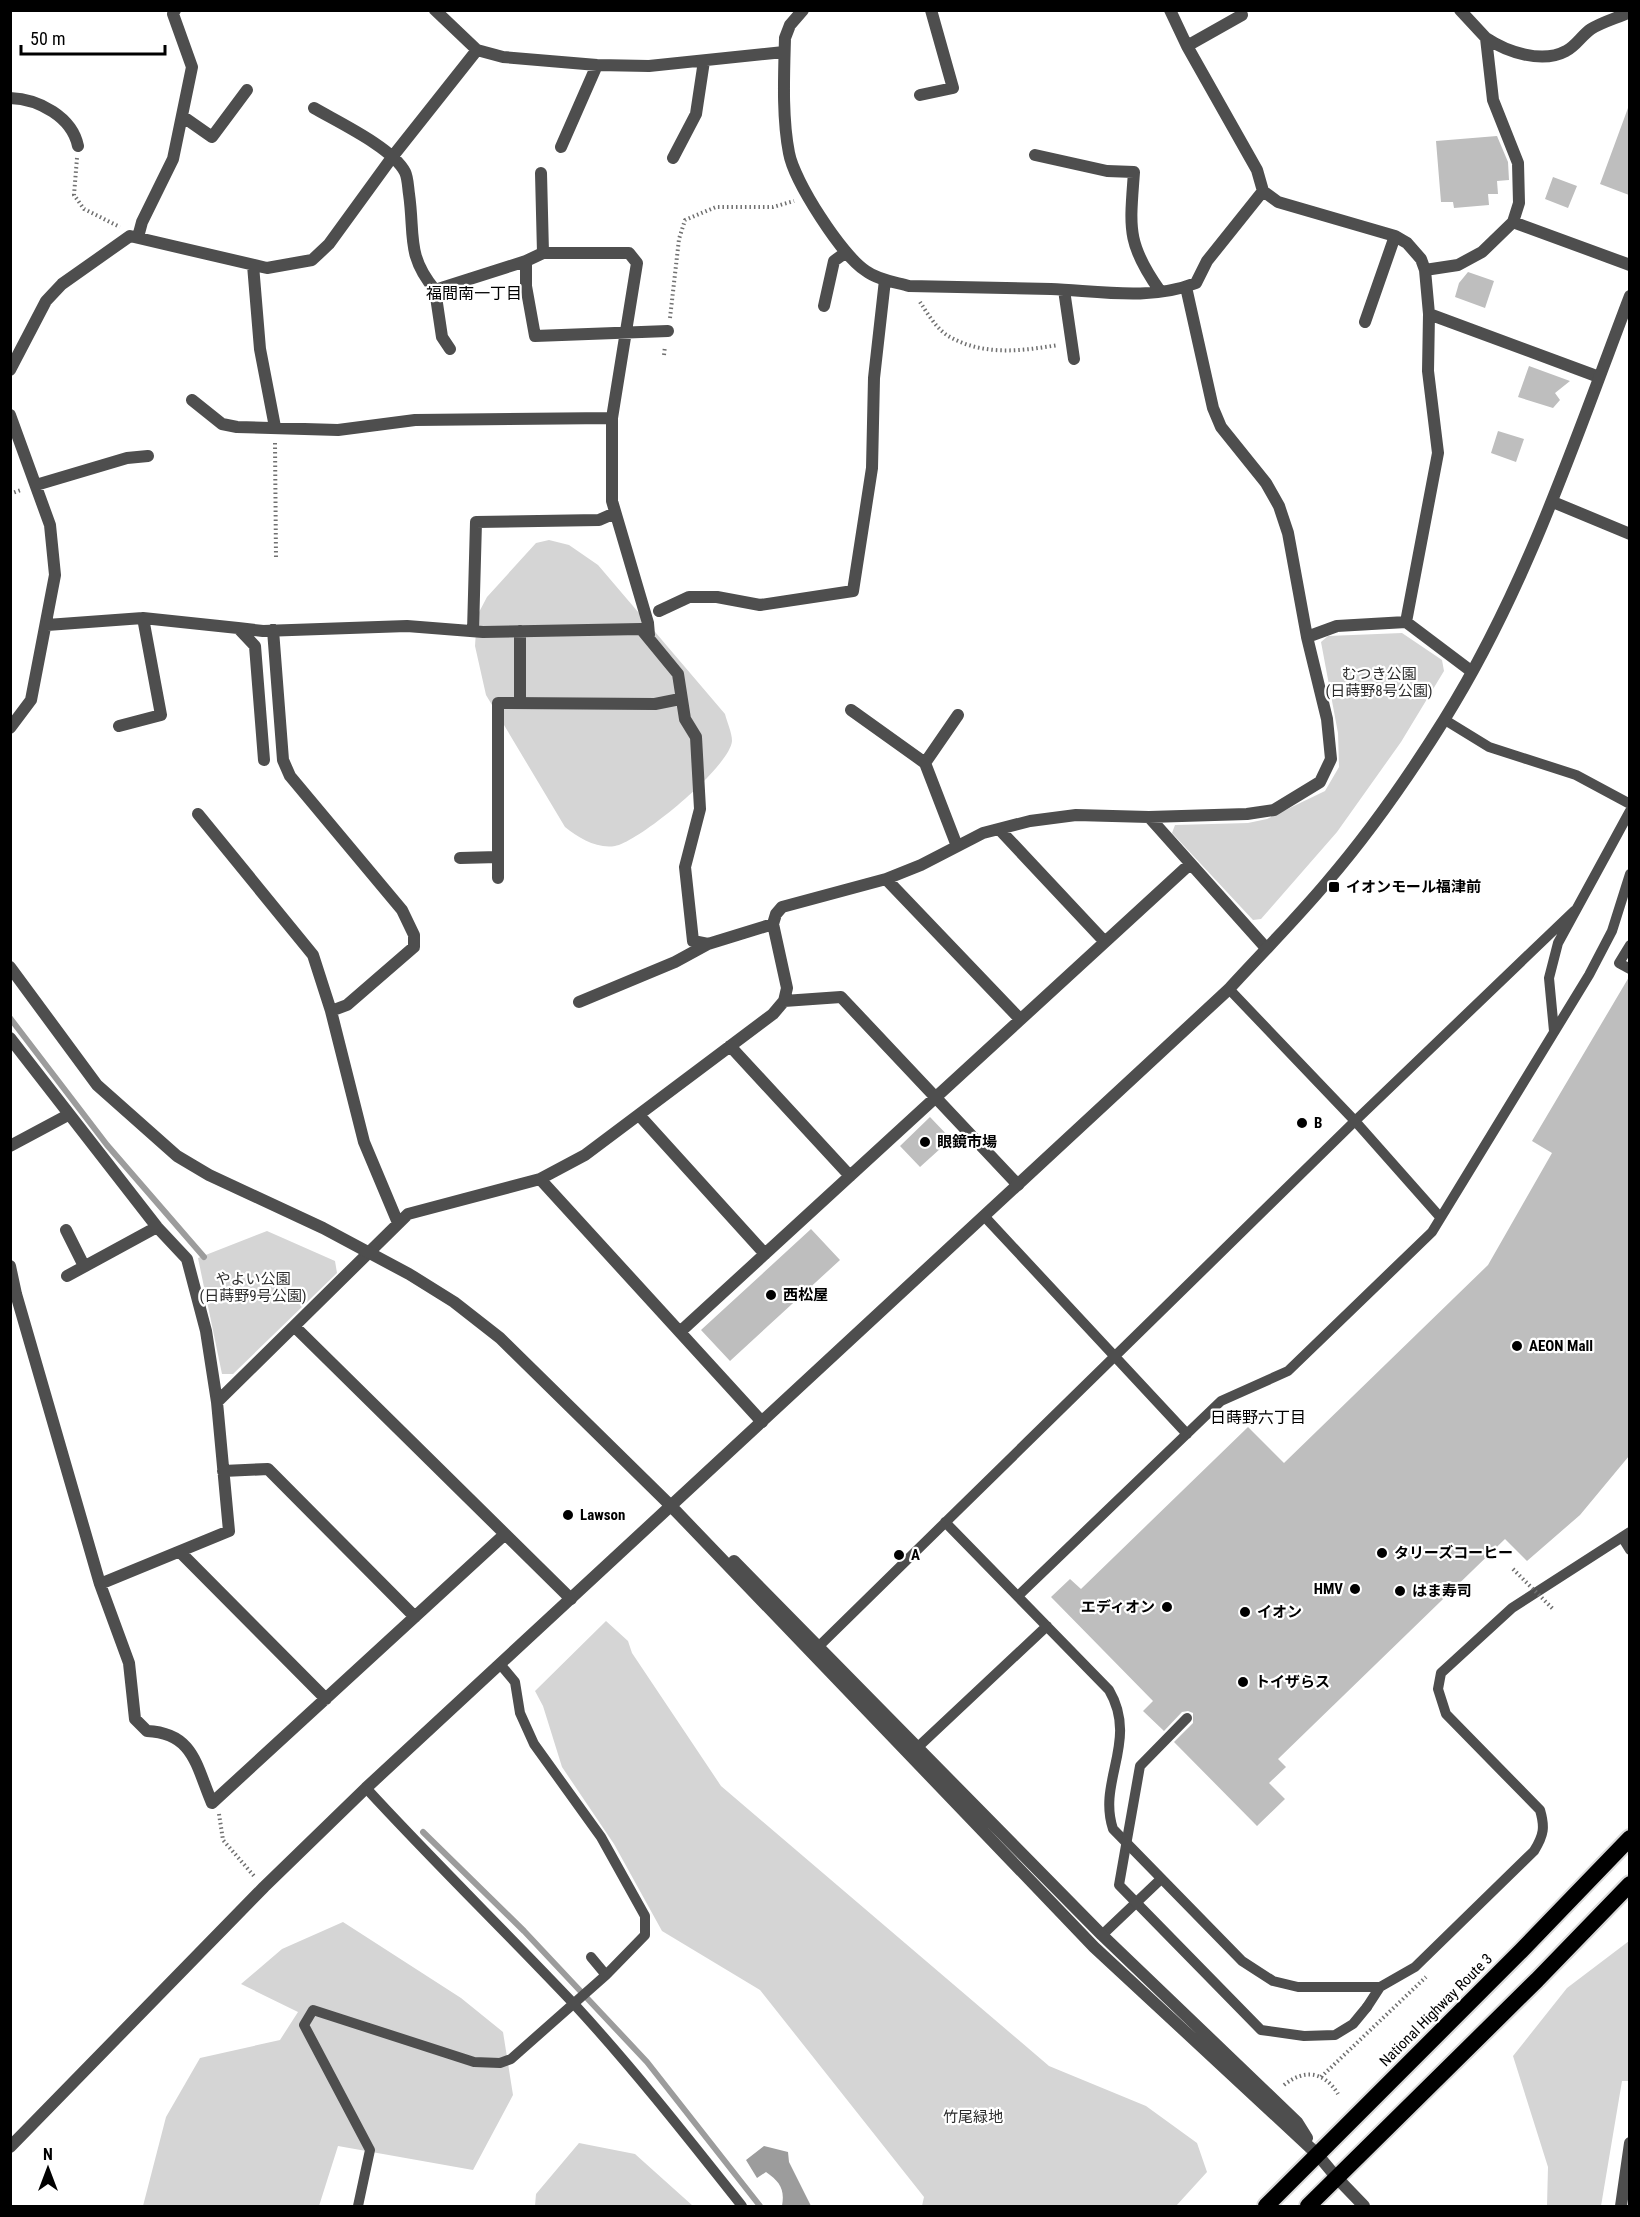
<svg xmlns="http://www.w3.org/2000/svg" width="1640" height="2217" viewBox="0 0 1640 2217" font-family="'Roboto Condensed','Noto Sans JP',sans-serif">
<style>
.green{fill:#d5d5d5}
.water{fill:#9c9c9c}
.lines{fill:none;stroke-linecap:round;stroke-linejoin:round}
.stream{stroke:#9c9c9c;stroke-width:6}
.building{fill:#bebebe}
.trunk-casing{stroke:#dbdbdb;stroke-width:20}
.path{stroke:#707070;stroke-width:4;stroke-dasharray:1.5 3;stroke-linecap:butt}
.service{stroke:#4e4e4e;stroke-width:10}
.minor{stroke:#4e4e4e;stroke-width:12}
.tertiary{stroke:#4e4e4e;stroke-width:12}
.trunk{stroke:#000;stroke-width:16}
.path-bridge{stroke:#707070;stroke-width:4;stroke-dasharray:1.5 3;stroke-linecap:butt}
.service-bridge{stroke:#4e4e4e;stroke-width:10}
.poi-dot{fill:#000;stroke:#fff;stroke-width:2}
.labels{text-anchor:middle;stroke-width:4.5;stroke-linejoin:round;paint-order:stroke}
.park-label{font-size:15px;fill:#2c2c2c;stroke:#fff}
.poi-label{font-size:15px;font-weight:bold;fill:#000;stroke:#fff;text-anchor:start}
.street-label{font-size:15px;fill:#000;stroke:#fff}
.neighbourhood-label{font-size:16px;fill:#000;stroke:#fff}
</style>
<rect width="100%" height="100%" fill="#fff"/>
<path class="green" d="M549 540 569 545 598 565 725 714C727 722 732 733 732 741 730 767 639 842 615 846 597 849 579 838 565 827L486 695 475 646 477 616 487 597 536 543Z
M1402 633 1442 660 1444 671 1401 742 1337 832 1261 919 1253 920 1172 833 1175 825 1248 823 1267 819 1325 791 1339 767 1338 733 1321 642 1328 636Z
M267 1231 335 1261 337 1273 233 1374H222L198 1258Z
M606 1621 628 1641 632 1653 721 1786 1049 2066 1146 2106 1197 2143 1207 2172 1176 2206H922L924 2197 760 1990 662 1931 614 1844 562 1767 543 1706 535 1691Z
M343 1922 461 1998 503 2032 513 2095 473 2170 338 2146 319 2206H143L166 2117 200 2058 280 2040 298 2012 241 1984 282 1949Z
M1629 1941V2081H1622L1601 2206H1547L1548 2167 1513 2056 1567 1988Z
M579 2143 635 2154 693 2206H535L536 2194Z"/>
<path class="water" d="M764 2146 788 2152 789 2162 811 2206H782C785 2189 780 2182 766 2172L757 2178 746 2160Z"/>
<g class="lines">
<path class="stream" d="M10 1018 107 1145 204 1257
M423 1832 524 1931 647 2062 760 2206"/>
</g>
<path class="building" d="M1628 108H1629V195L1600 184Z
M1497 136 1508 162 1509 180 1497 181 1498 194H1488L1489 205 1454 208 1453 202H1441L1436 141Z
M1553 177 1577 186 1568 208 1545 199Z
M1468 272 1494 281 1485 308 1455 297 1459 283Z
M1529 366 1570 381 1555 393 1560 400 1553 408 1518 397Z
M1498 431 1524 439 1516 462 1491 453Z
M1629 977V1456L1580 1515 1527 1561 1505 1539 1278 1759 1286 1767 1269 1783 1285 1799 1257 1826 1174 1742 1193 1723V1713L1188 1711 1182 1712 1164 1731 1143 1711 1153 1701 1051 1597 1070 1579 1081 1589 1248 1427 1284 1463 1488 1265 1552 1153 1532 1141Z
M930 1117 951 1139 920 1167 900 1146Z
M811 1229 840 1260 730 1361 701 1330Z"/>
<g class="lines">
<defs>
<path id="trunk" d="M1266 2206 1521 1951 1630 1838
M1308 2206 1537 1980 1630 1884"/>
</defs>
<use href="#trunk" class="trunk-casing"/>
<path class="path" d="M77 158 74 195 84 209 120 227
M920 302C928 314 937 330 950 337 984 356 1022 351 1058 345
M670 318 679 239 685 220 716 207H773L794 201
M664 355 665 346
M275 443 276 559
M10 494 21 490
M219 1814 223 1840 254 1876
M1321 2077 1426 1977
M1284 2085C1304 2069 1324 2071 1338 2094"/>
<path class="service" d="M1445 720 1489 747 1576 775 1630 804
M1630 945 1619 963 1630 969
M1229 989 1355 1121 1440 1217
M1554 1031 1549 978 1558 943 1630 811
M984 1216 1187 1434
M945 1522 1109 1690C1139 1741 1097 1781 1113 1829L1242 1961 1273 1981 1298 1987H1380L1415 1967 1534 1851C1544 1835 1545 1827 1540 1810L1446 1714 1438 1689 1441 1673 1512 1608 1630 1532
M1622 1537 1630 1550
M1018 1596 1221 1401 1288 1371 1432 1232 1589 975 1612 931 1630 874
M813 1652 1355 1121 1574 911
M918 1747 1047 1626
M366 1788C433 1861 505 1931 574 2004 633 2068 688 2138 742 2206
M1102 1935 1161 1879
M591 1957 606 1975
M1367 2007 1380 1987
M358 2206 370 2150 304 2025 313 2010 474 2062 500 2063 511 2059 606 1975 645 1935V1916L601 1837 534 1744 520 1713 515 1682 500 1664"/>
<path class="minor" d="M435 10 477 50 503 57 597 65 649 66 784 52
M803 10 790 25 785 38C784 75 782 117 789 153 794 181 842 256 866 271 878 280 895 282 909 286 956 287 1003 288 1051 289 1098 291 1151 301 1196 283L1207 261 1263 191
M1170 10 1187 46 1257 170 1263 191 1278 202 1395 236 1407 243 1421 259 1425 270 1429 314 1428 371 1438 453 1406 622
M1486 38C1507 52 1542 64 1566 51 1576 46 1582 35 1591 29 1602 22 1617 18 1630 12
M1187 46 1242 15
M920 95 953 88 931 10
M10 98C39 99 72 117 78 146
M314 108C338 122 393 148 405 172 408 178 408 188 409 194 415 236 406 255 435 290L526 261
M182 116 212 137 247 90
M561 147 597 65
M1035 155 1107 171 1134 172C1130 228 1126 243 1160 291
M673 158 696 114 704 61
M541 173 543 253
M1513 222 1630 265
M138 237 142 222 173 159 192 67 173 14 175 10
M253 265 260 349 275 427
M1425 270 1458 265 1482 252 1513 222 1519 203 1518 163 1493 100 1486 38 1460 10
M435 290 442 337 450 349
M1064 290 1074 359
M824 306 834 261 845 253
M1429 314 1599 377
M1365 322 1395 236
M10 370 46 301 62 284 130 236 267 268 312 260 329 244 393 156 477 50
M192 400 222 424 237 427 338 430 415 420 612 418
M10 415 50 525 55 575 31 700 10 728
M36 485 127 458 148 456
M659 611 689 597H717L760 605 853 591 872 468 874 378 885 280
M47 625 143 618 238 628 255 646 264 760
M238 628 263 631 407 626 483 632 641 629 678 674 685 719 696 737 700 809 685 867 693 941 708 944 773 924
M273 630 283 760 290 776 402 910 414 935V947L347 1005 331 1011
M473 631 476 522 599 520 615 513
M649 635 648 623 612 501V418L637 263 629 253H543L526 261V286L535 336 668 331
M1307 637 1337 626 1406 622 1471 671
M520 703V631
M851 710 925 763
M119 726 161 715 143 618
M198 814 313 955 331 1011 364 1142 398 1223
M1149 817 1266 948
M999 829 1105 942
M957 846 925 763 958 715
M460 858 498 857
M498 878V703L655 704 680 699
M886 879 1020 1019
M784 1001 841 997 1018 1185
M579 1002 675 962 708 944
M10 1038 157 1227 187 1259 206 1331 217 1402 229 1531 100 1584
M730 1046 850 1176
M639 1115 765 1254
M10 1146 68 1115
M540 1179 762 1422
M66 1230 84 1266
M10 1266 16 1294 100 1584 129 1663 135 1719 147 1731C194 1733 196 1766 212 1803L504 1535
M67 1276 157 1227
M295 1327 571 1599
M681 1331 1190 864
M217 1402 408 1214 540 1179 585 1155 773 1014 784 1001 787 988 773 924 776 914 782 907 886 879 921 865 983 833 1030 821 1076 815 1149 817 1247 814 1274 810 1320 782 1331 759 1327 719 1307 637 1288 533 1279 506 1266 483 1221 427 1213 408 1186 287
M223 1471 268 1469 415 1617
M180 1552 326 1699
M1337 2178 1364 2206
M1621 2206 1630 2143"/>
<path class="tertiary" d="M1553 502 1630 534
M10 967 97 1085 177 1156 209 1175 323 1228 409 1274 454 1302 500 1338 670 1505 1094 1947 1317 2154 1337 2178
M734 1561 1102 1935 1297 2122 1307 2138
M10 2147 264 1887 366 1788 1229 989C1261 954 1296 919 1327 882 1370 832 1409 776 1444 720 1526 589 1575 440 1630 296"/>
<use href="#trunk" class="trunk"/>
<path class="path-bridge" d="M1513 1569 1553 1609"/>
<path class="service-bridge" d="M1187 1718 1140 1766 1119 1885 1261 2030 1304 2036 1335 2035 1353 2024 1367 2007"/>
</g>
<g class="poi-dot">
<rect x="1328" y="881" width="12" height="12" rx="3"/>
<circle cx="1302" cy="1123" r="6"/>
<circle cx="925" cy="1142" r="6"/>
<circle cx="771" cy="1295" r="6"/>
<circle cx="1517" cy="1346" r="6"/>
<circle cx="568" cy="1515" r="6"/>
<circle cx="1382" cy="1553" r="6"/>
<circle cx="899" cy="1555" r="6"/>
<circle cx="1355" cy="1589" r="6"/>
<circle cx="1400" cy="1591" r="6"/>
<circle cx="1167" cy="1607" r="6"/>
<circle cx="1245" cy="1612" r="6"/>
<circle cx="1243" cy="1682" r="6"/>
</g>
<g class="labels">
<g class="park-label">
<text x="1379" y="679">むつき公園<tspan x="1379" dy="17">(日蒔野8号公園)</tspan></text>
<text x="253" y="1284">やよい公園<tspan x="253" dy="17">(日蒔野9号公園)</tspan></text>
<text x="973" y="2122">竹尾緑地</text>
</g>
<g class="poi-label">
<text x="1346" y="892">イオンモール福津前</text>
<text x="1314" y="1128">B</text>
<text x="937" y="1147">眼鏡市場</text>
<text x="783" y="1300">西松屋</text>
<text x="1529" y="1351">AEON Mall</text>
<text x="580" y="1520">Lawson</text>
<text x="1394" y="1558">タリーズコーヒー</text>
<text x="911" y="1560">A</text>
<text x="1343" y="1594" text-anchor="end">HMV</text>
<text x="1412" y="1596">はま寿司</text>
<text x="1155" y="1612" text-anchor="end">エディオン</text>
<text x="1257" y="1617">イオン</text>
<text x="1255" y="1687">トイザらス</text>
</g>
<g class="street-label">
<text transform="translate(1436 2010) rotate(-45)" y="5">National Highway Route 3</text>
</g>
<g class="neighbourhood-label">
<text x="474" y="299">福間南一丁目</text>
<text x="1258" y="1423">日蒔野六丁目</text>
</g>
</g>
<rect width="1640" height="2217" fill="none" stroke="#000000" stroke-width="24"/>
<g transform="translate(48 2169)" stroke="#ffffff" stroke-width="4.5" paint-order="stroke">
<path d="M0-4.5L10 22L0 15L-10 22Z" fill="#000000"/>
<text y="-9" font-size="16" font-weight="bold" text-anchor="middle" fill="#000000">N</text>
</g>
<path d="M21 45v9h144v-9" fill="none" stroke="#000000" stroke-width="3"/>
<text x="30" y="45" font-size="18" fill="#000000" stroke="#ffffff" stroke-width="4.5" paint-order="stroke">50 m</text>
</svg>
